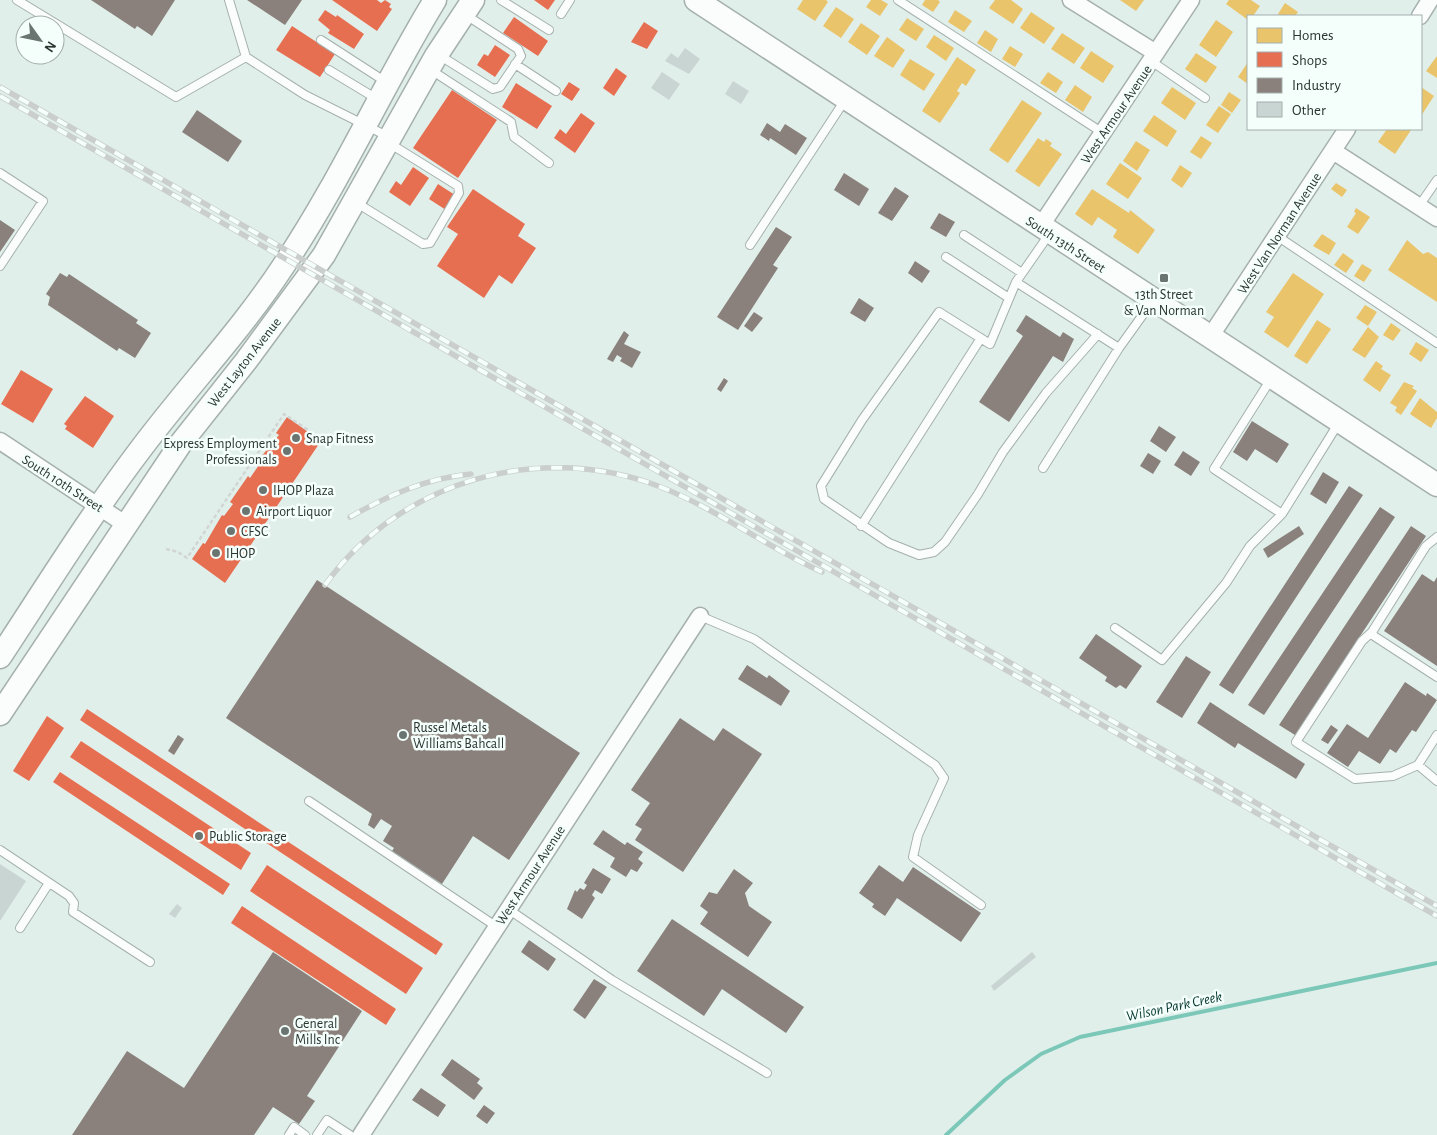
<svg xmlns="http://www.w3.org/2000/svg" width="1437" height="1135" viewBox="0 0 1437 1135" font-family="'Alegreya Sans',sans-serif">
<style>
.homes{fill:#e9c46a}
.shops{fill:#e76f51}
.industry{fill:#8a817c}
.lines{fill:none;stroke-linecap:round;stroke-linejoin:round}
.stream{stroke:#7cc8b8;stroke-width:4}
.building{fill:#c9d5d2}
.lane-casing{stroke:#a5b0ad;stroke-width:10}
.street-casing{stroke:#a5b0ad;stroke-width:19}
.secondary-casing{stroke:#a5b0ad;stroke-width:25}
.path{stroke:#d1d6d4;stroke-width:2.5;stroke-dasharray:4 2.5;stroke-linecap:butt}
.lane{stroke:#fafdfc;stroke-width:8}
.street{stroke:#fafdfc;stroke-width:16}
.secondary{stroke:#fafdfc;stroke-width:22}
.rail-casing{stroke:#cacecc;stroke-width:5.5}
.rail{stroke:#f4fffc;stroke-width:4;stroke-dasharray:11;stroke-linecap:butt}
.poi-dot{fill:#6a7572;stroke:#f4fffc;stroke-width:2}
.labels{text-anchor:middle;stroke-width:5;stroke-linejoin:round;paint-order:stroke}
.street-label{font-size:14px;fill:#2a3431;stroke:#f4fffc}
.poi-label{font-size:14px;fill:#2a3431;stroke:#f4fffc;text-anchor:start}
.water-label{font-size:15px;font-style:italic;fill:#05372e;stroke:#f4fffc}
</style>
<rect width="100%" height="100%" fill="#e1efeb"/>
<path class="homes" d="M803 0H826L828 2 815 21 797 9Z
M871 0H881L888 4 880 16 866 7Z
M925 0H938L940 2 933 12 922 5Z
M995 0H1011L1023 9 1013 24 989 8Z
M1120 0H1144L1136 11Z
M1229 0H1251L1260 6 1253 16H1248V20L1226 4Z
M1285 3 1298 12 1295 16H1281L1278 14Z
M836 7 854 19 841 38 823 26Z
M955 10 972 21 964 32 948 22Z
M1031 12 1055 28 1044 44 1020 28Z
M907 18 924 29 916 41 899 30Z
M1216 20 1233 32 1216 57 1199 45Z
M861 23 880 36 867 55 848 42Z
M985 30 998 39 991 52 977 43Z
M1062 33 1085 48 1074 64 1051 49Z
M934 35 954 48 946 61 926 47Z
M887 37 905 50 893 68 874 56Z
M1010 46 1023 54 1015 67 1002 59Z
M1091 51 1114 66 1103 83 1080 68Z
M1196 53 1217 67 1206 83 1185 69Z
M1437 56V78L1426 71Z
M957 57 976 70 966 86 962 83 957 91 960 93 940 123 922 111Z
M910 59 935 74 924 91 900 75Z
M1248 62V84L1238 77Z
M1048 72 1063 82 1056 93 1040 83Z
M1075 85 1092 97 1083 112 1065 100Z
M1172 87 1196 103 1185 120 1161 103Z
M1421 87 1434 96 1421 116Z
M1229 92 1241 100 1232 113 1221 105Z
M1022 100 1042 113 1008 163 989 150Z
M1219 106 1231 114 1218 133 1206 125Z
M1154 115 1177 131 1167 147 1143 131Z
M1387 129 1411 130 1395 154 1378 142Z
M1201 136 1212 143 1201 159 1190 152Z
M1038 138 1044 142 1046 139 1052 143 1050 146 1062 154 1039 187 1015 171Z
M1136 141 1150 150 1137 171 1123 161Z
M1120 163 1142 178 1128 199 1106 184Z
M1180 165 1192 173 1182 188 1171 180Z
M1336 183 1347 190 1342 197 1331 189Z
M1092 189 1129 213 1130 210 1155 230 1138 254 1113 237 1117 230 1098 217 1092 226 1075 214Z
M1356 208 1370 217 1358 234 1347 227 1356 213 1354 212Z
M1322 234 1336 243 1329 255 1313 246Z
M1407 240 1423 254 1428 252 1437 258V302L1388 270Z
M1343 253 1354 261 1346 273 1334 265Z
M1362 264 1372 270 1364 282 1354 276Z
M1293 273 1324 294 1288 348 1264 332 1274 317 1266 312Z
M1365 305 1377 312 1368 326 1356 318Z
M1317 320 1331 329 1307 364 1294 356Z
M1391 323 1401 330 1393 341 1383 335Z
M1368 327 1379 337 1365 358 1352 350Z
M1416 342 1429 350 1421 362 1409 354Z
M1376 361 1383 366 1381 369 1391 375 1380 392 1363 380Z
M1404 382 1414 386 1412 388 1417 391 1401 415 1395 411 1397 407 1390 403Z
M1420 398 1437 412V418L1431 428 1410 414Z"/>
<path class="shops" d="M332 0H377L381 3 385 0 391 4 389 7 392 9 377 31Z
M534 0H555L548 10Z
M325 10 336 17 337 15 364 34 354 49 328 33 330 30 318 20Z
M514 17 548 41 538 56 503 33Z
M644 22 658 31 647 49 631 42Z
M292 26 335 54 320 77 276 50Z
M495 45 510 55 495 77 477 65 484 54 488 56Z
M616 68 627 76 614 96 603 88Z
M569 82 580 89 572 101 561 94Z
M516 83 552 106 537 129 502 107Z
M452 90 497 120 458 178 413 148Z
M581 113 595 123 575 153 554 138 560 129 566 134Z
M413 167 429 178 410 206 389 192 396 181 401 185Z
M438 184 455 195 446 210 429 199Z
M473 189 525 224 518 236 536 248 512 284 499 275 484 298 437 266 458 234 447 227Z
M21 370 53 389 33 423 1 404Z
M85 396 114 416 93 448 65 429 67 426 64 424Z
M287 417 321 441 225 583 192 559 203 543 205 544 222 515 224 516 233 504 230 502 248 476 250 478 259 465 256 463 279 435 276 433Z
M87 709 443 944 436 955 80 720Z
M47 716 64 728 29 781 13 771Z
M81 741 251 853 241 870 70 757Z
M60 772 230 884 223 895 53 782Z
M267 865 423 968 406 994 250 891Z
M242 906 396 1009 386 1025 231 923Z"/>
<path class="industry" d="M91 0H175L152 36 137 26 135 29Z
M247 0H302L285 25Z
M197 110 242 141 228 162 182 132Z
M767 123 780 132 785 124 807 138 796 155 770 138 769 141 760 135Z
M844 173 869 189 859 206 834 190Z
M895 187 909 196 892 221 878 213Z
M939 213 955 222 946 237 930 228Z
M0 220 15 230 0 252Z
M776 227 792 237 773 265 778 268 738 330 717 317Z
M915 261 930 271 922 283 908 273Z
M60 273 67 277 69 274 138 320 136 323 151 333 135 358 119 348 117 351 48 305 50 297 46 294Z
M859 298 874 308 865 322 850 313Z
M754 312 763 318 752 332 744 326Z
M1026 315 1060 337 1063 332 1074 339 1063 362 1053 356 1009 422 979 402 1023 336 1016 331Z
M624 331 629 335 624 344 641 352 632 368 620 361 622 358 617 355 613 362 607 359Z
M724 378 728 381 721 392 717 389Z
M1252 421 1289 444 1277 463 1255 449 1247 461 1233 452Z
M1159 426 1176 437 1166 452 1150 441Z
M1183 451 1200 462 1191 476 1174 465Z
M1148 453 1161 461 1153 474 1140 466Z
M1323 472 1339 482 1326 504 1310 494Z
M1349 486 1363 495 1233 694 1219 685Z
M1380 507 1395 517 1264 715 1248 705Z
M1299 526 1304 534 1268 558 1263 549Z
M1411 526 1426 536 1295 735 1279 725Z
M1422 574 1434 582 1437 577V666L1384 631Z
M317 580 580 753 509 860 473 836 442 884 392 851 394 848 383 841 392 826 381 819 374 829 368 825 372 814 226 718Z
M1096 634 1142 666 1126 689 1120 685 1116 688 1105 681 1107 677 1079 658Z
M1186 656 1211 672 1182 718 1156 702Z
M747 665 767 678 769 675 790 691 781 706 738 679Z
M1405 682 1426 696 1427 693 1437 700 1416 732 1412 730 1396 753 1390 749 1380 764 1359 751 1348 767 1327 753 1347 724 1368 738Z
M1210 702 1305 764 1296 779 1238 743 1235 748 1197 723Z
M680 718 714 741 723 728 762 754 683 872 635 840 642 829 635 825 650 803 631 790Z
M1331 725 1338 730 1328 744 1321 740Z
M178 735 184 739 174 755 168 751Z
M603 830 625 845 627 842 643 852 638 859 643 863 637 872 631 869 626 877 610 867 615 858 593 844Z
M879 865 903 882 913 867 981 913 961 942 897 898 885 916 872 907 874 904 859 893Z
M593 868 611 879 602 894 595 890 592 895 595 898 582 919 567 909 575 890 577 892 580 888 584 890 587 885 584 883Z
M734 869 753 883 745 893 749 906 772 922 748 957 700 924 708 912 700 906 709 892 717 894Z
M672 919 804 1007 786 1033 722 989 704 1016 637 971Z
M529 940 556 959 548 971 521 952Z
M273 952 362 1011 307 1096 315 1101 299 1124 273 1107 254 1135H72L127 1051 184 1088Z
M594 979 607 987 585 1019 573 1010Z
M452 1059 480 1079 477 1083 483 1088 474 1100 441 1075Z
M421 1088 446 1105 438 1117 412 1100Z
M484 1105 495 1113 487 1124 476 1116Z"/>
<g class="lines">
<path class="stream" d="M946 1135 1005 1080 1041 1054 1080 1037 1437 963"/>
</g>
<path class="building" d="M685 48 700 59 689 74 665 61 671 53 678 58Z
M662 72 680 84 669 100 651 88Z
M733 81 749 91 741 104 725 94Z
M0 864 26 881 0 921Z
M177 904 182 908 175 918 169 914Z
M1032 952 1036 957 994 991 991 986Z"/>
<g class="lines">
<defs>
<path id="lane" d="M17 0 176 97 246 57
M229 0 246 57 305 95 389 137
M501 0 549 30
M898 0 1103 133
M561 14 570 0
M321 40 386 82
M439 55 493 89 500 87 521 56 518 49 466 15
M1151 61 1205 98
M515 64 556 91
M329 70 377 99
M431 70 511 122 514 137 549 163
M0 173 43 201 0 266
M357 203 423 244 430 243 459 193 458 186 389 143
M1419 206 1437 180
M1050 233 1016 282 1119 348
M964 235 1022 273
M1277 236 1437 343
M750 245 845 100
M946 257 1009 298
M1016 282 990 344 939 312 862 420 821 486 824 499 889 543 919 555 934 552 945 542 978 494 1003 452 1046 393 1098 334
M1271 379 1214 469 1282 514 1338 424
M1043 468 1119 348 1152 302
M861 526 981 338
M1437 537 1426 546 1372 632 1374 636 1437 677
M700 616 754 639 935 765 944 778 918 835 913 857 981 905
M1115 628 1162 660 1226 583 1250 546 1282 514
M1372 632 1362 641 1296 742 1355 779 1393 776 1418 765 1437 735
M1418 765 1437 781
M309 801 497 927
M0 850 69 896 74 903 73 912 150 962
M508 909 612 980 767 1073
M20 928 49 883
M289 1135 294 1127 305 1135
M317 1135 327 1120 350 1135"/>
<path id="street" d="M1071 0 1156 53
M1420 16 1430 0
M1333 151 1437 218
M1040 227 1191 0
M1210 337 1347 129
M0 441 125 524
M361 1135 700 616"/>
<path id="secondary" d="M696 0 1437 485
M0 657C46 587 90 516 140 450 187 387 241 331 284 265 341 180 382 87 435 0
M0 714 181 443 246 361 324 255 436 56 473 0"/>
</defs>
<use href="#lane" class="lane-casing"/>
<use href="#street" class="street-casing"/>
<use href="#secondary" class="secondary-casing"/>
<path class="path" d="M166 549 178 552 187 558 284 414 320 438"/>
<use href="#lane" class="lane"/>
<use href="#street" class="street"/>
<use href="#secondary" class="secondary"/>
<defs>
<path id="rail" d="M0 87 1437 906
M0 96 1437 916
M350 517C389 495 427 478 471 474
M325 585C400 481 538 441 658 486 716 508 766 547 822 572"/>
</defs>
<use href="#rail" class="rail-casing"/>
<use href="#rail" class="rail"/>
</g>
<g class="poi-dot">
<rect x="1159" y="273" width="10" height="10" rx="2.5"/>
<circle cx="296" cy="438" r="5"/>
<circle cx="287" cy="451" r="5"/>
<circle cx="263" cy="490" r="5"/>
<circle cx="246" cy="511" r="5"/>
<circle cx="231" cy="531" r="5"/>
<circle cx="216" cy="553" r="5"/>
<circle cx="403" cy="735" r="5"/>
<circle cx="199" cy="836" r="5"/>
<circle cx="285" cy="1031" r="5"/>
</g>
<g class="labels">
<g class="street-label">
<text transform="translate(1116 114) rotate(-56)" y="5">West Armour Avenue</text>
<text transform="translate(1279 233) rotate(-57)" y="5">West Van Norman Avenue</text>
<text transform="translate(1066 244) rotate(33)" y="5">South 13th Street</text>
<text transform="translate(244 362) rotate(-52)" y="5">West Layton Avenue</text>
<text transform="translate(63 483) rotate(33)" y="5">South 10th Street</text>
<text transform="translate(530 875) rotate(-57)" y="5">West Armour Avenue</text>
</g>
<g class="poi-label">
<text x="1164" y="299" text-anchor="middle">13th Street<tspan x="1164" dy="16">&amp; Van Norman</tspan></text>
<text x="306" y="443">Snap Fitness</text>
<text x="277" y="448" text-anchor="end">Express Employment<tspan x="277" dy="16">Professionals</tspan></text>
<text x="273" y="495">IHOP Plaza</text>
<text x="256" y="516">Airport Liquor</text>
<text x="241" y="536">CFSC</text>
<text x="226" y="558">IHOP</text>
<text x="413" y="732">Russel Metals<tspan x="413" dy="16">Williams Bahcall</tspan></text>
<text x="209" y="841">Public Storage</text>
<text x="295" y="1028">General<tspan x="295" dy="16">Mills Inc</tspan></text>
</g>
<g class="water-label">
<text transform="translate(1174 1006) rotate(-12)" y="5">Wilson Park Creek</text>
</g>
</g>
<rect x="1247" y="15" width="175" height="115" fill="#f4fffc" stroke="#a3aeab"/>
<rect x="1257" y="28" width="25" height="15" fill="#e9c46a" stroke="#a3aeab"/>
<text x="1292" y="40" font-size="15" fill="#2a3431">Homes</text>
<rect x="1257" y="52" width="25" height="15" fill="#e76f51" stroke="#a3aeab"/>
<text x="1292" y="65" font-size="15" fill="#2a3431">Shops</text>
<rect x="1257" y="78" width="25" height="15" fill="#8a817c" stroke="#a3aeab"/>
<text x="1292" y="90" font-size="15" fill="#2a3431">Industry</text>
<rect x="1257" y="102" width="25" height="15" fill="#c9d5d2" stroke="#a3aeab"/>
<text x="1292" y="115" font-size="15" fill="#2a3431">Other</text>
<g transform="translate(40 40) rotate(123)"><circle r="24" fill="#f4fffc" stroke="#a3aeab"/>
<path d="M0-4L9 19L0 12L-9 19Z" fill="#6a7572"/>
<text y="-8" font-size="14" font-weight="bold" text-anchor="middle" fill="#2a3431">N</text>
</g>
</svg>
